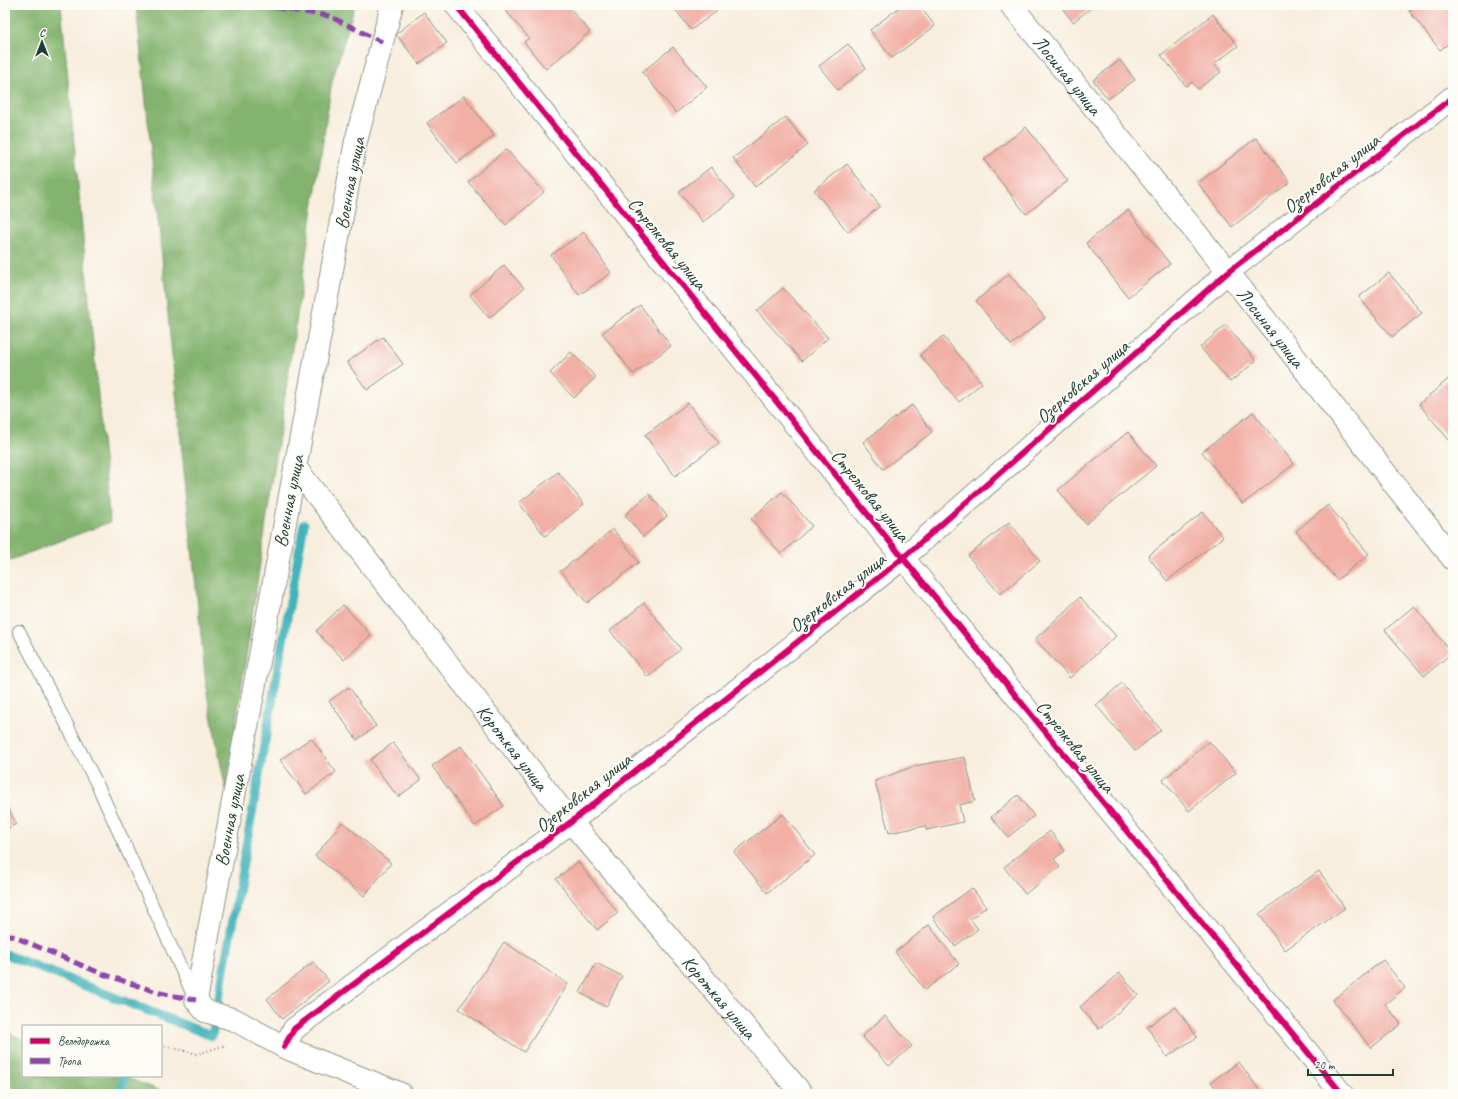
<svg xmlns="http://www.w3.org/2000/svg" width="1458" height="1099" viewBox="0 0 1458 1099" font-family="Caveat,sans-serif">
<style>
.forest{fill:#83b36e;stroke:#517851}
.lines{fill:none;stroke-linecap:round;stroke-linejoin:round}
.stream{stroke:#43b3ba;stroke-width:9}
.building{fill:#f1afa5}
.service-casing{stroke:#8c9689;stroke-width:14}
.minor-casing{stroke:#8c9689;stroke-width:24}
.path{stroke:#8c9689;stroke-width:2.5;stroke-dasharray:1 3;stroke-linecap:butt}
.service{stroke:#fff;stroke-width:12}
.minor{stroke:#fff;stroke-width:22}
.quiet{stroke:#8e44ad;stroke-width:5;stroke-dasharray:10 5;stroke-linecap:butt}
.cycleway-casing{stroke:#fdfcf7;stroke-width:8}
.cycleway{stroke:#d6006c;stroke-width:6}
.labels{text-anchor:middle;stroke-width:4;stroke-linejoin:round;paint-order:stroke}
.street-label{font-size:19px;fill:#1f3d34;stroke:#fdfcf7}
</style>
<rect width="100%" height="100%" fill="#fdfcf7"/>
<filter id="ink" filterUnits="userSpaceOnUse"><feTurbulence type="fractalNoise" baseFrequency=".025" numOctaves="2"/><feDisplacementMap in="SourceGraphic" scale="8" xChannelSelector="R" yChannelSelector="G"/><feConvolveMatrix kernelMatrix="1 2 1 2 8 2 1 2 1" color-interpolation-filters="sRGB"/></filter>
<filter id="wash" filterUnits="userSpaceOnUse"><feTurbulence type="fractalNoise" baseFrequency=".012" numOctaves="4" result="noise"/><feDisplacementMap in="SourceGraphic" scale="16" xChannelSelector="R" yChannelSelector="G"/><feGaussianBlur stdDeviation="0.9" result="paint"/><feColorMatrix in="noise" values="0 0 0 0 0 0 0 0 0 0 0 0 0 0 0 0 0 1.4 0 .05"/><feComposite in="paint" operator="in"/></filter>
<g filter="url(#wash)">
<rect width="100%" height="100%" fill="#f8eede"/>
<path class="forest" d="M5 5H61L110 522 5 562Z
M136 5H355L332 81 226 791 207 694Z
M5 1032 23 1039V1076H122L169 1094H5Z"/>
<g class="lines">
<path class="stream" d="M5 954 212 1036 304 524
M119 1094 125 1076"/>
</g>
<g id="blocks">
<path class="building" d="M511 5H567L590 32 546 69 524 42 529 38 505 10Z
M672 5H713L717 11 691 30Z
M902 5H919L935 26 892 58 870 30Z
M1060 5H1095L1073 22Z
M1417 5H1453V40L1440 50 1409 11Z
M424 12 447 43 419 64 396 34Z
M1213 14 1238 46 1214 64 1221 72 1198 89 1192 82 1186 86 1161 55Z
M848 44 866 68 838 90 819 66Z
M673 47 707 87 676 113 642 72Z
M1120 60 1135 80 1108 99 1093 80Z
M464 96 494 136 457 163 427 123Z
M786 117 808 145 755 187 733 158Z
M1026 127 1068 181 1026 214 984 160Z
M1256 138 1290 182 1232 227 1198 183Z
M506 149 544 192 506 225 468 182Z
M847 164 880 206 848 232 814 190Z
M711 167 735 197 703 222 679 192Z
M1128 210 1170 264 1128 297 1086 243Z
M584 232 611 273 579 295 551 255Z
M504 265 524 288 489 318 470 295Z
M1389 273 1422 313 1392 337 1359 297Z
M1009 274 1045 318 1011 345 976 301Z
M783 288 828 338 802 361 757 311Z
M640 305 671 346 633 374 602 333Z
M1226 325 1256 361 1230 382 1200 347Z
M943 336 982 383 959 402 920 355Z
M383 337 403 364 367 390 347 362Z
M571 352 596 377 574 398 550 373Z
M1453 375V437L1449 440 1419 404Z
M688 403 719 443 675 476 645 435Z
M912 405 932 432 883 469 863 442Z
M1253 412 1294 464 1243 504 1202 452Z
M1128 432 1156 466 1086 524 1058 490Z
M558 472 584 504 545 536 519 503Z
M782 492 812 526 781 554 751 519Z
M649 494 667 516 643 537 625 515Z
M1328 505 1369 554 1337 580 1296 531Z
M1203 512 1223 537 1167 581 1148 556Z
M1009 522 1040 561 1000 594 968 556Z
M613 529 639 562 587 603 561 571Z
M1080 597 1116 636 1070 678 1035 639Z
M644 603 681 649 648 677 610 631Z
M343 605 371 635 344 660 316 631Z
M1414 606 1452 653 1424 676 1385 630Z
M1122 683 1161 730 1135 751 1096 705Z
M349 687 376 726 357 740 329 701Z
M311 738 336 772 306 794 280 760Z
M1209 741 1236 773 1189 811 1163 780Z
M393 743 421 780 398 797 370 760Z
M461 746 504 806 475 826 432 766Z
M965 757 975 801 959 805 963 822 926 830 925 826 889 833 875 781 914 766Z
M1018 795 1034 816 1008 837 991 817Z
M5 803 16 824 5 830Z
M783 814 815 855 767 893 734 852Z
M342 822 391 863 364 896 315 856Z
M1050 831 1065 851 1054 859 1060 867 1025 894 1004 867Z
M578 862 618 913 597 930 556 879Z
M1319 871 1345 908 1285 950 1259 914Z
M972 888 986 907 970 919 978 929 955 946 933 917Z
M929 925 959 964 925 990 895 952Z
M504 942 568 984 524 1052 459 1009Z
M1383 960 1405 988 1385 1004 1401 1024 1371 1048 1333 1000Z
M313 962 329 981 282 1019 267 999Z
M596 963 622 976 606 1007 580 993Z
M1120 973 1138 995 1099 1029 1080 1007Z
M1176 1007 1197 1037 1167 1057 1147 1027Z
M885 1016 912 1046 889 1066 862 1036Z
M1239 1062 1262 1094H1220L1211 1082Z"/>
</g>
</g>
<g filter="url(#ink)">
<use href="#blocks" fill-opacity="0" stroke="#8c9689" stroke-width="1"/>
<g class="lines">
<defs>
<path id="service" d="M19 631 97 784 194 997"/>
<g id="minor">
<path d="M392 5 356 141 196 1000 205 1011 235 1020 284 1047 401 1094"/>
<path d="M456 5 903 558 1342 1094"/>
<path id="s1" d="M1011 5 1228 272 1453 559"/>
<path id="s2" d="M295 467 571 822 802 1094"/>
<path d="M284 1047 294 1029 571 822 903 558 1228 272 1453 97"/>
</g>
</defs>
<use href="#service" class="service-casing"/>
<use href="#minor" class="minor-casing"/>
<path class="path" d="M161 1045 197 1054 226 1045"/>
<use href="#service" class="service"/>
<use href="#minor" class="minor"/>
<path class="quiet" d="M260 5 329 16 382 42
M5 933 100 973 160 993 196 1000"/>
<defs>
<path id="cycleway" d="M456 5 903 558 1342 1094
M284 1047 294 1029 571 822 903 558 1228 272 1453 97"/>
</defs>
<use href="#cycleway" class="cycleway-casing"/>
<use href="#cycleway" class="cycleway"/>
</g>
</g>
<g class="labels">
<g class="street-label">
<text dy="7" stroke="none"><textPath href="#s1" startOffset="90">Лосиная улица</textPath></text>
<text transform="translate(1331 173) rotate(-38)" y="7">Озерковская улица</text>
<text transform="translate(349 183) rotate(-79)" y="7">Военная улица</text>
<text transform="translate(668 243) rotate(51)" y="7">Стрелковая улица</text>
<text dy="7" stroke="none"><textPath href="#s1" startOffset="414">Лосиная улица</textPath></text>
<text transform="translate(1082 381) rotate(-41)" y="7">Озерковская улица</text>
<text transform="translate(871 495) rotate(51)" y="7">Стрелковая улица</text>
<text transform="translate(288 501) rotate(-79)" y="7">Военная улица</text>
<text transform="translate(837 592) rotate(-38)" y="7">Озерковская улица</text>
<text transform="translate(1076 746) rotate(51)" y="7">Стрелковая улица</text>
<text dy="7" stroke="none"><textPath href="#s2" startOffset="355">Короткая улица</textPath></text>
<text transform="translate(583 792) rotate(-38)" y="7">Озерковская улица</text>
<text transform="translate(229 820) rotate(-79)" y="7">Военная улица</text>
<text dy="7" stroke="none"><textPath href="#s2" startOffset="679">Короткая улица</textPath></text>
</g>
</g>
<rect width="1458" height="1099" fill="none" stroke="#fdfcf7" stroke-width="20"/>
<rect x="22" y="1025" width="140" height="52" fill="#fdfcf7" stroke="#a4b0a9"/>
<rect x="30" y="1038" width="20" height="6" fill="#d6006c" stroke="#a4b0a9"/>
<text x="58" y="1045" font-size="12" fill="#1f3d34">Велодорожка</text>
<rect x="30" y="1058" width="20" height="6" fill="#8e44ad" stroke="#a4b0a9"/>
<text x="58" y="1065" font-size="12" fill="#1f3d34">Тропа</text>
<g transform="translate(42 42)" stroke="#fdfcf7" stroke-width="3" paint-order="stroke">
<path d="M0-3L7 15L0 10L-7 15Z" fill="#1f3d34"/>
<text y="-6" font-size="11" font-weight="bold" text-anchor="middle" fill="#1f3d34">С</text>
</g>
<path d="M1308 1069v6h85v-6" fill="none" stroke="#1f3d34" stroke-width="2"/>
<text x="1314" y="1069" font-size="12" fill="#1f3d34" stroke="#fdfcf7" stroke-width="3" paint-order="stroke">20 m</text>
</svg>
